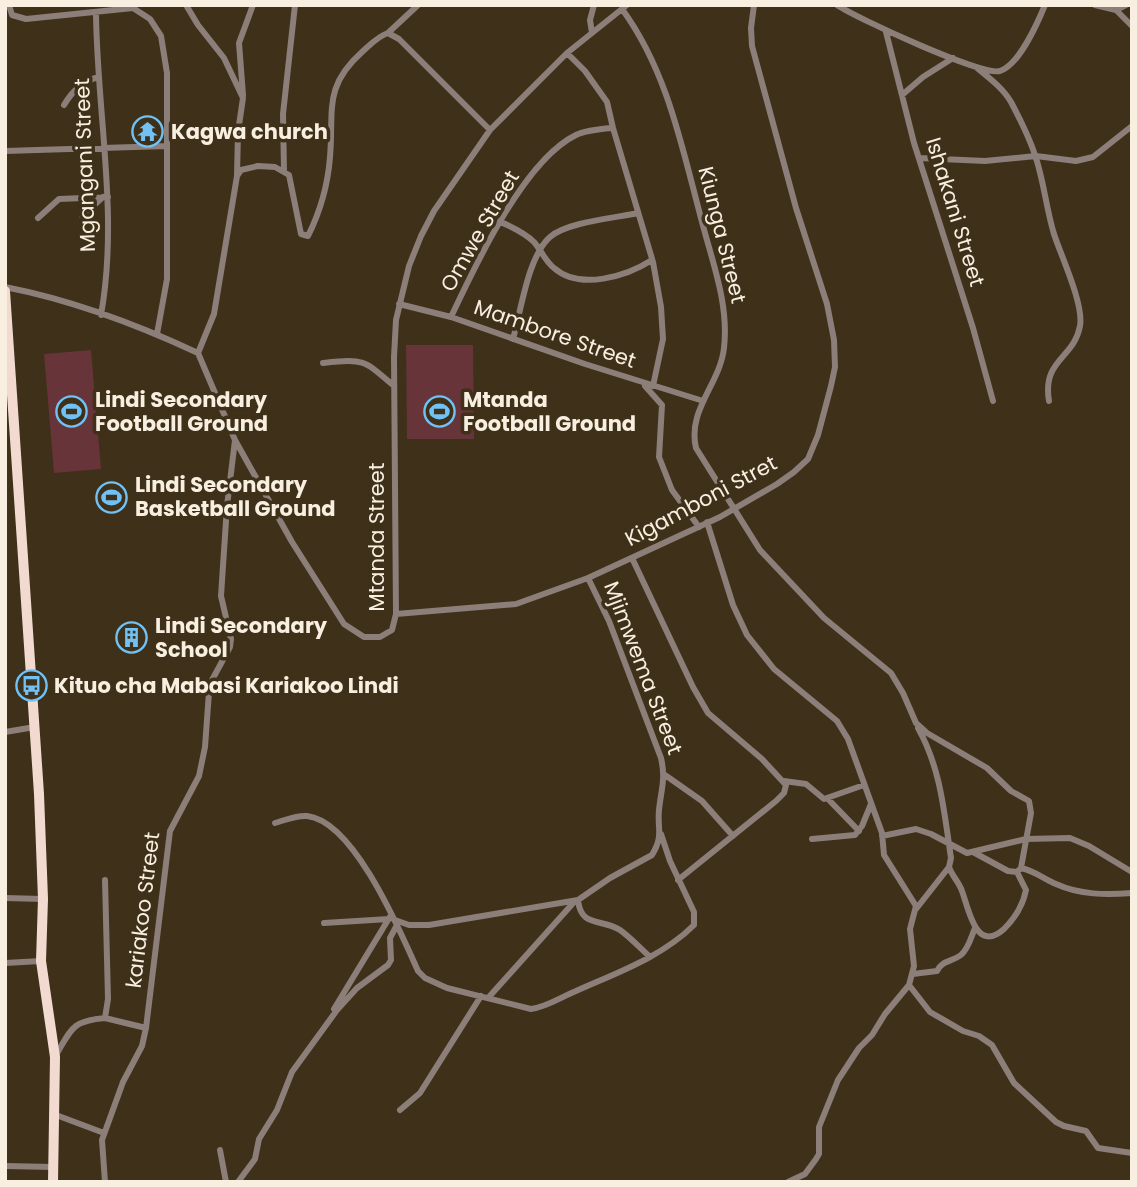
<svg xmlns="http://www.w3.org/2000/svg" width="1137" height="1187" viewBox="0 0 1137 1187" font-family="Poppins,sans-serif">
<style>
.pitch{fill:#663439}
.lines{fill:none;stroke-linecap:round;stroke-linejoin:round}
.minor{stroke:#8c7e78;stroke-width:6}
.trunk{stroke:#f2dad0;stroke-width:10}
.labels{text-anchor:middle;stroke-width:7;stroke-linejoin:round;paint-order:stroke}
.poi-label{font-size:21px;font-weight:bold;fill:#f8efe1;stroke:#3e3019;text-anchor:start}
.street-label{font-size:21px;fill:#f8efe1;stroke:#3e3019}
</style>
<rect width="100%" height="100%" fill="#3e3019"/>
<path class="pitch" d="M406 345H473L474 439H407Z
M91 350 101 469 54 473 44 354Z"/>
<g class="lines">
<path class="minor" d="M9 5 12 15 26 19 133 8 150 19 161 36 167 73V279L157 334
M186 5 198 25 224 58 243 98 238 132 237 175
M837 5C858 19 982 76 1000 71 1019 65 1038 22 1045 5
M1095 5 1116 10 1126 5
M622 9C668 72 682 148 702 222 713 264 729 305 724 348 720 384 687 410 696 448L760 550 824 618 891 673 903 693 916 723 927 733 987 768 1011 791 1029 801 1031 813 1021 868 1017 872 1008 871 973 852
M1116 10 1132 26
M96 13C97 114 119 215 101 315
M886 32 914 143 973 328 993 401
M388 33 418 5
M592 33 590 20 594 5
M567 53 585 71 607 102 613 128 653 262 661 307 663 339 653 386
M977 68C989 78 1003 88 1011 102 1020 119 1029 137 1035 155 1044 181 1046 208 1054 234 1061 256 1084 304 1080 326 1074 359 1042 359 1049 401
M243 95 239 43 253 5
M902 95 923 77 953 58
M64 105C73 90 83 81 99 77
M5 151 167 146
M919 158 985 161 1036 156 1076 161 1093 157 1132 126
M284 171 283 114 295 5
M82 216 103 197
M38 218 59 199 108 197
M501 222C513 228 524 232 534 242 541 250 545 261 554 268 580 291 627 276 652 260
M5 287C72 300 136 324 198 353L235 440 292 542 344 624 364 637H380L392 630 396 614 394 357 396 320 409 266 421 236 434 211 490 130 567 53 627 5
M399 304 451 317 585 364 700 400
M451 317C475 266 524 160 576 135 587 130 601 129 613 128
M513 339C521 311 528 256 550 237 567 222 615 218 638 213
M198 353 214 314 237 176 241 170 258 166 275 167 289 175 301 234 308 236C320 212 328 183 330 157 334 110 323 87 362 52 370 45 378 36 388 33L399 39 490 130
M323 363C364 359 363 359 394 386
M645 386 662 405 659 457 672 490 699 527
M707 522 733 605 747 635 774 669 837 721 848 739 882 833 884 855 916 906 910 929 914 966 909 985 885 1014 872 1035 859 1048 838 1080 819 1127V1154L816 1159 805 1174 788 1182
M632 558 693 687 708 713 762 759 786 785 784 793 776 801 678 880
M396 614 516 604 588 578 720 517 777 484 794 472 808 459 818 435 831 386 835 367 834 340 827 304 796 208 752 46 751 28 754 5
M5 732 35 727
M665 775 702 801 733 836
M784 781 806 784 824 799 864 785
M828 799 859 831
M275 823C285 820 297 815 307 816 354 821 400 931 418 971L425 978 447 988 531 1009C547 1007 561 997 576 991 616 973 662 957 694 925V912L670 861 661 834
M882 836 916 829 931 834 967 853 1026 839 1070 838 1089 846 1132 872
M812 839 855 835 862 826 871 804
M949 867C952 876 959 882 962 891 969 910 976 954 1004 929 1015 918 1023 906 1026 890L1017 872
M1021 868C1035 871 1044 879 1056 884 1080 895 1106 895 1132 893
M5 898 43 899
M578 900C581 928 601 918 620 930 630 937 640 948 649 956
M916 909 949 867 951 858C944 812 941 769 918 728
M395 920 409 925H429L578 900 610 878 652 855C664 835 657 829 659 810 661 790 666 779 661 758L609 621 588 578
M324 923 389 919
M5 963 41 961
M913 974 937 971C942 960 952 962 961 955 969 948 971 937 975 928
M909 985 930 1012 963 1031 979 1036 992 1045 1014 1083 1056 1122 1064 1126 1086 1131 1098 1148 1132 1153
M488 998 575 901
M334 1009 391 915
M105 1018 146 1028
M56 1055C72 1028 72 1021 105 1018L108 999 105 880
M400 1110 420 1093 481 996
M56 1115 104 1133
M220 1150 226 1182
M5 1166 53 1167
M105 1182 102 1140 123 1082 142 1046 146 1028 170 831 199 776 205 747 209 692 212 680 230 647 231 639 221 596 227 506 235 440
M238 1182 255 1159 259 1139 277 1110 292 1072 337 1010 357 988 388 965 391 960 390 938 397 925"/>
<path class="trunk" d="M5 291 39 794 43 899 41 961 55 1057 53 1182"/>
</g>
<defs>
<symbol id="temple-ring" viewBox="-11 -11 22 22"><circle r="9.5" fill="#3e3019" stroke="#72c1f5" stroke-width="1.5"/><path d="M0-6L5-2H3V0L6.5 2.5H4V6H1.5V3h-3V6H-4V2.5H-6.5L-3 0V-2H-5Z" fill="#72c1f5"/></symbol>
<symbol id="stadium-ring" viewBox="-11 -11 22 22"><circle r="9.5" fill="#3e3019" stroke="#72c1f5" stroke-width="1.5"/><path d="M0-5a6.5 5 0 1 0 0 10a6.5 5 0 1 0 0-10ZM-3.5-1.8h7v3.6h-7Z" fill="#72c1f5"/></symbol>
<symbol id="building-ring" viewBox="-11 -11 22 22"><circle r="9.5" fill="#3e3019" stroke="#72c1f5" stroke-width="1.5"/><path d="M-4-6H4V6H1V3H-1V6H-4ZM-2.5-4.3h1.7v1.8h-1.7ZM.8-4.3h1.7v1.8H.8ZM-2.5-1h1.7V.8h-1.7ZM.8-1h1.7V.8H.8Z" fill="#72c1f5"/></symbol>
<symbol id="bus-ring" viewBox="-11 -11 22 22"><circle r="9.5" fill="#3e3019" stroke="#72c1f5" stroke-width="1.5"/><path d="M-5-6H5V4H4V6H2V4H-2V6H-4V4H-5ZM-3.5-4V0h7V-4ZM-3.5 1.2v1.5H-2V1.2ZM2 1.2v1.5H3.5V1.2Z" fill="#72c1f5"/></symbol>
</defs>
<g fill-rule="evenodd">
<use href="#temple-ring" x="130" y="114" width="35" height="35"/>
<use href="#stadium-ring" x="54" y="394" width="35" height="35"/>
<use href="#stadium-ring" x="422" y="394" width="35" height="35"/>
<use href="#stadium-ring" x="94" y="480" width="35" height="35"/>
<use href="#building-ring" x="114" y="620" width="35" height="35"/>
<use href="#bus-ring" x="14" y="668" width="35" height="35"/>
</g>
<g class="labels">
<g class="poi-label">
<text x="171" y="139">Kagwa church</text>
<text x="95" y="407">Lindi Secondary<tspan x="95" dy="24">Football Ground</tspan></text>
<text x="463" y="407">Mtanda<tspan x="463" dy="24">Football Ground</tspan></text>
<text x="135" y="492">Lindi Secondary<tspan x="135" dy="24">Basketball Ground</tspan></text>
<text x="155" y="633">Lindi Secondary<tspan x="155" dy="24">School</tspan></text>
<text x="54" y="693">Kituo cha Mabasi Kariakoo Lindi</text>
</g>
<g class="street-label">
<text transform="translate(85 165) rotate(-92)" y="7">Mgangani Street</text>
<text transform="translate(955 212) rotate(73)" y="7">Ishakani Street</text>
<text transform="translate(480 231) rotate(-60)" y="7">Omwe Street</text>
<text transform="translate(722 235) rotate(76)" y="7">Kiunga Street</text>
<text transform="translate(555 334) rotate(19)" y="7">Mambore Street</text>
<text transform="translate(701 501) rotate(-28)" y="7">Kigamboni Stret</text>
<text transform="translate(377 537) rotate(-90)" y="7">Mtanda Street</text>
<text transform="translate(643 668) rotate(69)" y="7">Mjimwema Street</text>
<text transform="translate(143 910) rotate(-83)" y="7">kariakoo Street</text>
</g>
</g>
<rect width="1137" height="1187" fill="none" stroke="#f8efe1" stroke-width="14"/>
</svg>
